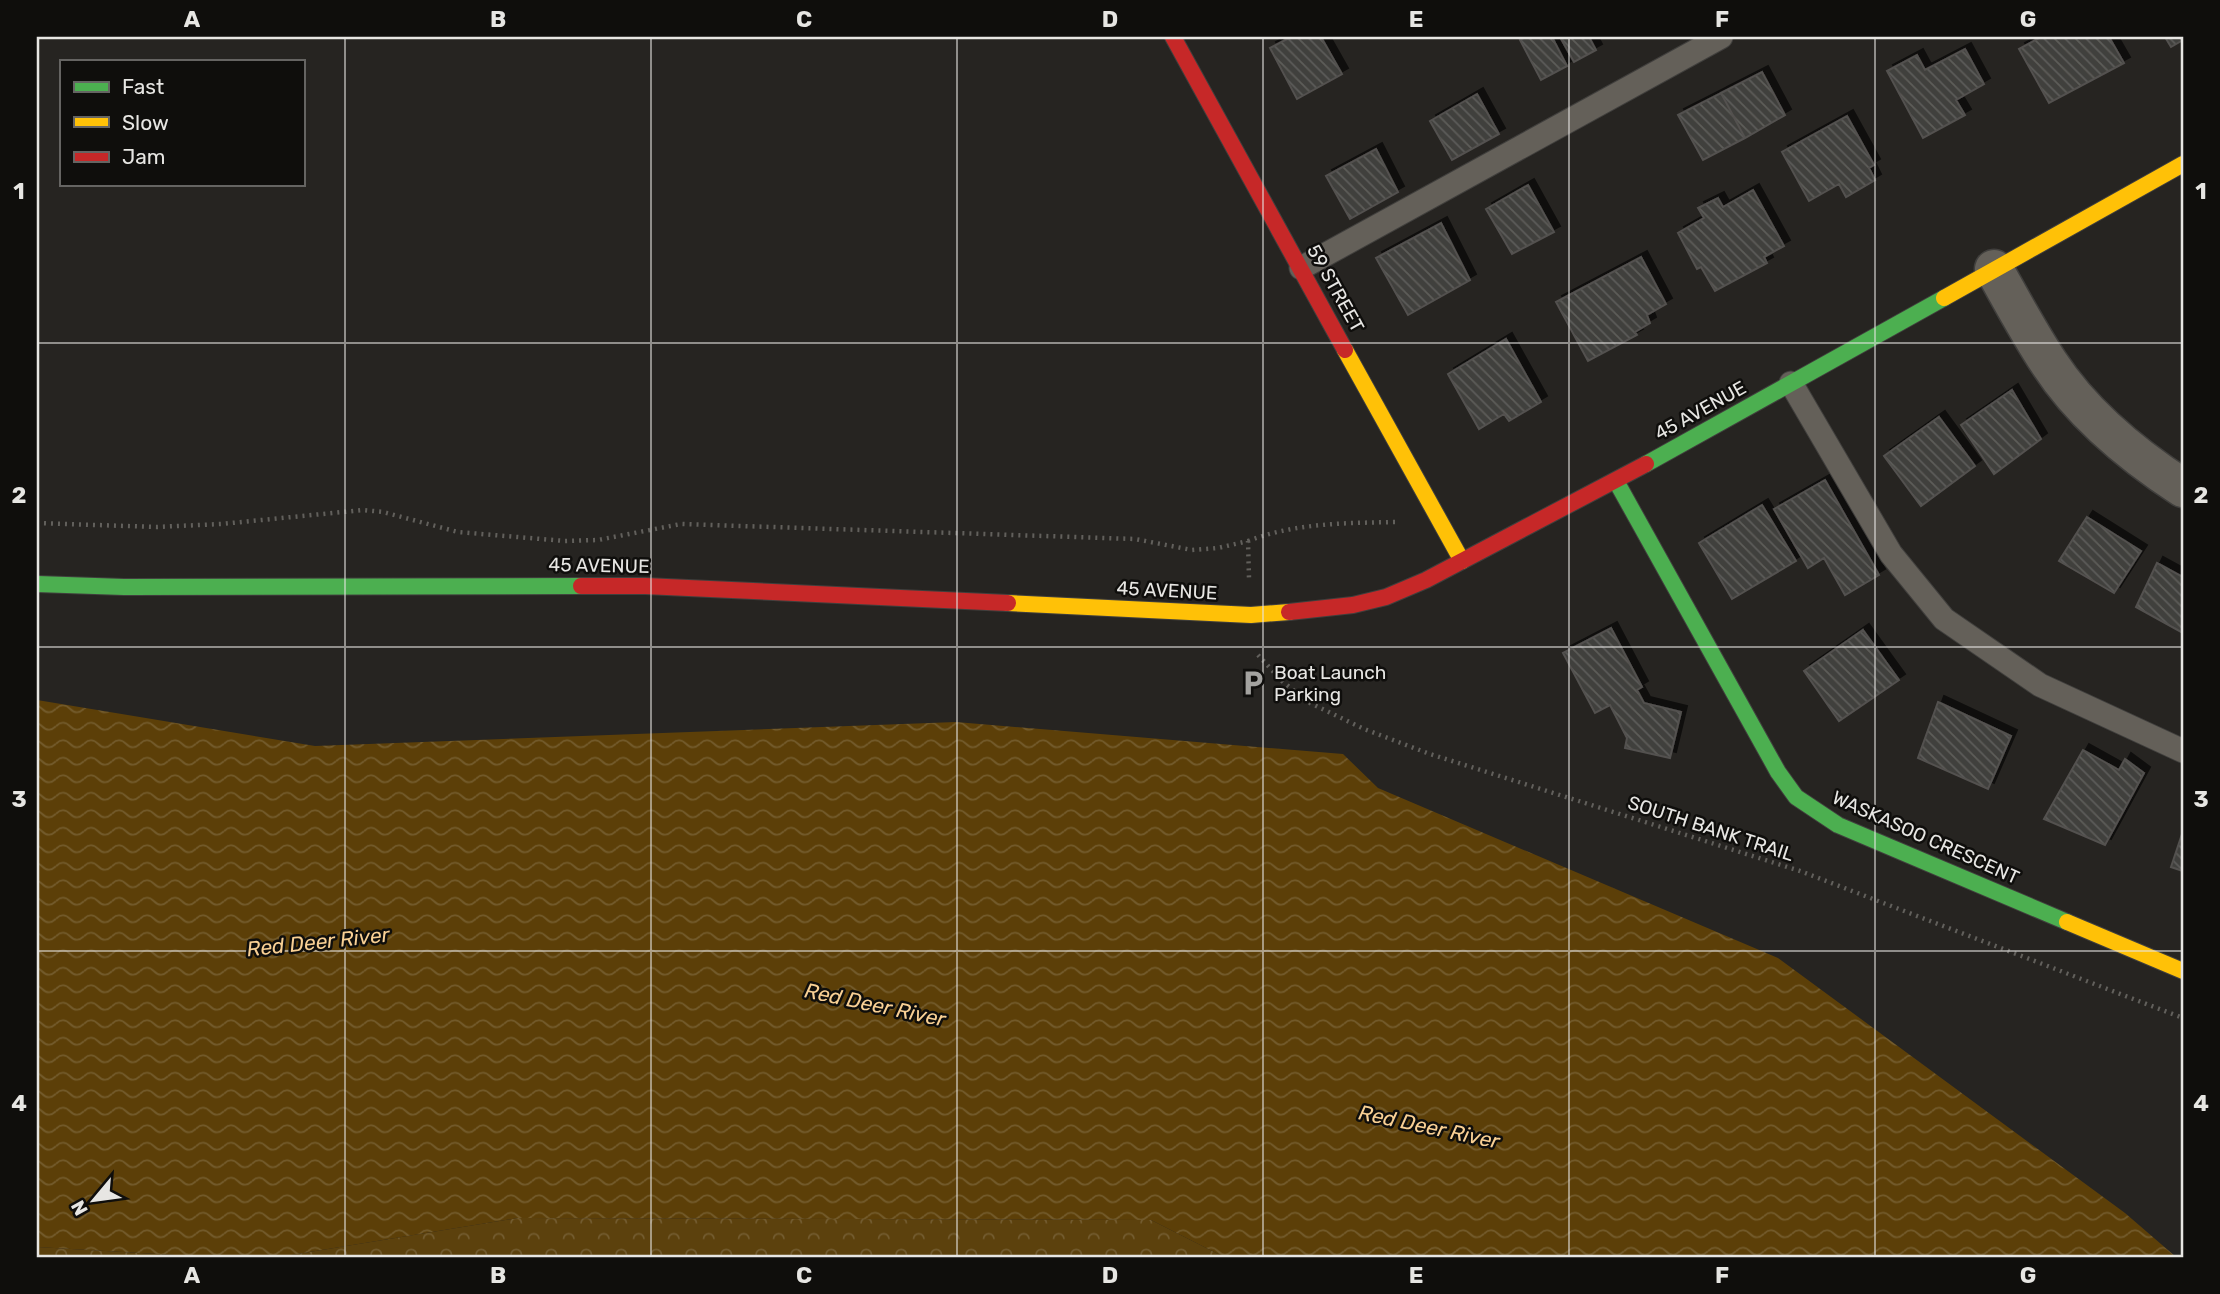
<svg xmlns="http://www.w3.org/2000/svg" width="2220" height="1294" viewBox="0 0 2220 1294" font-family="Rubik,sans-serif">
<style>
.forest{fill:url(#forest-crowns)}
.water{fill:url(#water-waves)}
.building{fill:url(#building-back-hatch);stroke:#53514f;stroke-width:2;filter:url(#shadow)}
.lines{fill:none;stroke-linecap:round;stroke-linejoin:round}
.lane-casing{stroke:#403f3d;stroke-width:25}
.street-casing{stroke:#403f3d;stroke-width:41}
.fast-casing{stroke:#403f3d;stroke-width:18}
.slow-casing{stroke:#403f3d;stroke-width:18}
.jam-casing{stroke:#403f3d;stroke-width:18}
.path{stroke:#62605c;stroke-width:4.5;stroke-dasharray:2 5;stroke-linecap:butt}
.lane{stroke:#646059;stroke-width:23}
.street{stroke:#646059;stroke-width:38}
.fast{stroke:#4caf50;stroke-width:16}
.slow{stroke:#ffc107;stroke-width:16}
.jam{stroke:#c62828;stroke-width:16}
.grid{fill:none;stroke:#e7e6e3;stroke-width:2;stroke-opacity:0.55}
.labels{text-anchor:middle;stroke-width:5;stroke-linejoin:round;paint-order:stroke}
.street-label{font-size:19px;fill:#e7e6e3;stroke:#0f0e0c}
.poi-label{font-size:19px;fill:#e7e6e3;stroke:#0f0e0c;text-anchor:start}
.water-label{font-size:21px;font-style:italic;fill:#f9d094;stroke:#0f0e0c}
.neatline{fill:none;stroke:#e7e6e3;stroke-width:2.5}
.grid-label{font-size:23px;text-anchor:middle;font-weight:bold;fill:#e7e6e3}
</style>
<defs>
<pattern id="forest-crowns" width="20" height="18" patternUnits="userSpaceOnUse" patternTransform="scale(1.75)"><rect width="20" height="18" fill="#5c410d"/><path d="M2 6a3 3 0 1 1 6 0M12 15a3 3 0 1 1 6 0" fill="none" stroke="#735c30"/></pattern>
<pattern id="water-waves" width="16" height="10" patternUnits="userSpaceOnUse" patternTransform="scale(1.75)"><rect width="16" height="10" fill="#5c3f08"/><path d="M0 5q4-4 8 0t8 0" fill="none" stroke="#735b2c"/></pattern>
<pattern id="building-back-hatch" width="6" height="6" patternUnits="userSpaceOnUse" patternTransform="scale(1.75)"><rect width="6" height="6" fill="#41403d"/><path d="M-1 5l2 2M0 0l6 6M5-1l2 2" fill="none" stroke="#5c5c59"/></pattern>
<filter id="shadow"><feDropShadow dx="6" dy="-6" stdDeviation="0" flood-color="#0009"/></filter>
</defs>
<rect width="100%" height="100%" fill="#262421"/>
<path class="forest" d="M518 1218 1151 1220 1224 1257H279Z
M37 1247 209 1257H37Z"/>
<path class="water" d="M37 700 315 746 956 722 1343 754 1378 788 1778 958 2125 1213 2176 1257H1224L1151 1220 518 1218 279 1257H209L37 1247Z"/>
<path class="building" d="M1291 37H1321L1342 74 1297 99 1270 48Z
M1526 37H1552L1567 66 1541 80 1520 40Z
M1560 37H1589L1596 50 1574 62Z
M2041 37H2109L2124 63 2049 103 2019 49Z
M2165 37H2183V40L2171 47Z
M1965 49 1984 84 1956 100 1965 115 1923 138 1887 71 1917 55 1925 70Z
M1762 72 1785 115 1745 138 1721 93Z
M1721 93 1745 138 1703 160 1678 115Z
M1477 94 1499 134 1452 160 1430 121Z
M1847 116 1874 165 1869 168 1875 180 1846 197 1839 184 1809 201 1782 152Z
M1376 149 1398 192 1350 219 1326 176Z
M1528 185 1554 232 1512 254 1486 209Z
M1753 190 1784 246 1764 257 1767 263 1715 291 1701 267 1697 269 1678 233 1704 218 1698 208 1718 198 1723 207Z
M1441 223 1470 280 1408 315 1376 258Z
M1641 257 1666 304 1647 315 1650 323 1635 332 1637 335 1588 361 1556 302Z
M1506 339 1541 402 1509 421 1504 414 1479 429 1448 374Z
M2012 390 2041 439 1994 474 1961 425Z
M1939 417 1975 466 1921 506 1884 456Z
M1825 480 1879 575 1845 595 1824 558 1808 568 1774 509Z
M1762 505 1796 561 1732 599 1699 543Z
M2087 517 2141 551 2114 593 2059 561Z
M2157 563 2183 577V633L2136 607Z
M1611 628 1642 687 1637 690 1644 703 1681 712 1670 758 1625 748 1627 738 1610 705 1595 713 1563 653Z
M1863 630 1899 680 1839 721 1804 671Z
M1938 702 2011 736 1988 789 1918 758Z
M2083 750 2119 770 2125 759 2144 773 2105 845 2044 819Z
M2183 831V871L2171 867Z"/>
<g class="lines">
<defs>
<path id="lane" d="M1301 268 1721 37
M1791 383 1891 554 1944 619 2040 685 2183 751"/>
<path id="street" d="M1994 269C2012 301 2029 333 2049 363 2083 415 2132 455 2183 488"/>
<path id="fast" d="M1646 464 1944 298
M1616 481 1778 772 1796 797 1838 825 2067 922
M37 584 124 587 581 586"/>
<path id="slow" d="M1944 298 2183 164
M1345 350 1462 561
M1008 603 1251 615 1289 612
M2067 922 2183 971"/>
<path id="jam" d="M1173 37 1345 350
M581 586H645L1008 603
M1289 612 1353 605 1386 597 1426 580 1646 464"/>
</defs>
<use href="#lane" class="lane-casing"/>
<use href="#street" class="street-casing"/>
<use href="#fast" class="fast-casing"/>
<use href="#slow" class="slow-casing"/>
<use href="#jam" class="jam-casing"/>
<path class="path" d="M37 523 156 527 221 524 363 510 383 512 458 532 565 541 598 540 681 524 1135 539 1192 550 1218 548 1248 541 1249 578
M1248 541C1295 523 1345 523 1395 522
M1258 655 1282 681 1308 702 1364 729 1430 754 1800 871 2183 1018"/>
<use href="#lane" class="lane"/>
<use href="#street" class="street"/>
<use href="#fast" class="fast"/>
<use href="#slow" class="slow"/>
<use href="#jam" class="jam"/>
</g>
<path class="grid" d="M345 37V1257M651 37V1257M957 37V1257M1263 37V1257M1569 37V1257M1875 37V1257M37 343H2183M37 647H2183M37 951H2183"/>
<defs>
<symbol id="parking-bare" viewBox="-9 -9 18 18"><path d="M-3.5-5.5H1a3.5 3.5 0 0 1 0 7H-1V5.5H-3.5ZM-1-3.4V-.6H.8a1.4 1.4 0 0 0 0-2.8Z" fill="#a3a29f" stroke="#0f0e0c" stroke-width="2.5" paint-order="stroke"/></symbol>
</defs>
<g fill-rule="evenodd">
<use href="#parking-bare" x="1234" y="664" width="38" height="38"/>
</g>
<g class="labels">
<g class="street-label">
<text transform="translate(1336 288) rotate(61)" y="7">59 STREET</text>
<text transform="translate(1700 410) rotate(-29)" y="7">45 AVENUE</text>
<text transform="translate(599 565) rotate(1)" y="7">45 AVENUE</text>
<text transform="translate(1167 590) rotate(3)" y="7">45 AVENUE</text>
<text transform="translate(1711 828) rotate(18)" y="7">SOUTH BANK TRAIL</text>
<text transform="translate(1926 837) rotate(24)" y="7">WASKASOO CRESCENT</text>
</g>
<g class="poi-label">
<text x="1274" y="679">Boat Launch<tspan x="1274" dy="22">Parking</tspan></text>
</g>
<g class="water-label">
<text transform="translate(318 942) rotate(-6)" y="7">Red Deer River</text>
<text transform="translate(875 1005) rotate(12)" y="7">Red Deer River</text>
<text transform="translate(1429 1127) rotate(12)" y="7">Red Deer River</text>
</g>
</g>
<rect width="2220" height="1294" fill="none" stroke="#0f0e0c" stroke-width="77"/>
<rect x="60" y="60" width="245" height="126" fill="#0f0e0c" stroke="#656462" stroke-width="2"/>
<rect x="74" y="82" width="35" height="10" fill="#4caf50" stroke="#656462" stroke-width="2"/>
<text x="122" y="94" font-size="21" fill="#e7e6e3">Fast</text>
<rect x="74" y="117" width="35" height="10" fill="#ffc107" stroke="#656462" stroke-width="2"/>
<text x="122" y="130" font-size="21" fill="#e7e6e3">Slow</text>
<rect x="74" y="152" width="35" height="10" fill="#c62828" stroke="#656462" stroke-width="2"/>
<text x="122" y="164" font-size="21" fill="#e7e6e3">Jam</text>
<g transform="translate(94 1200) rotate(241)" stroke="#0f0e0c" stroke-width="5" paint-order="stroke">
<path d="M0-5L12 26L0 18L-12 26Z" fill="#e7e6e3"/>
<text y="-10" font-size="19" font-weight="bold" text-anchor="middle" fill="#e7e6e3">N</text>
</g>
<rect x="38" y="38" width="2144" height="1218" class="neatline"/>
<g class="grid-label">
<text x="192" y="27">A</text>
<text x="498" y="27">B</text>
<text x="804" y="27">C</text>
<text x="1110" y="27">D</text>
<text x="1416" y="27">E</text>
<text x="1722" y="27">F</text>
<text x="2028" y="27">G</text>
<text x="19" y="199">1</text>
<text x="2201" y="199">1</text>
<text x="19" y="503">2</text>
<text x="2201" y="503">2</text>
<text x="19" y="807">3</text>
<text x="2201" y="807">3</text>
<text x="19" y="1111">4</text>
<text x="2201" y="1111">4</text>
<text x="192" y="1283">A</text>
<text x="498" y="1283">B</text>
<text x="804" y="1283">C</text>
<text x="1110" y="1283">D</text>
<text x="1416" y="1283">E</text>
<text x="1722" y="1283">F</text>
<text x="2028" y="1283">G</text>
</g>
</svg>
